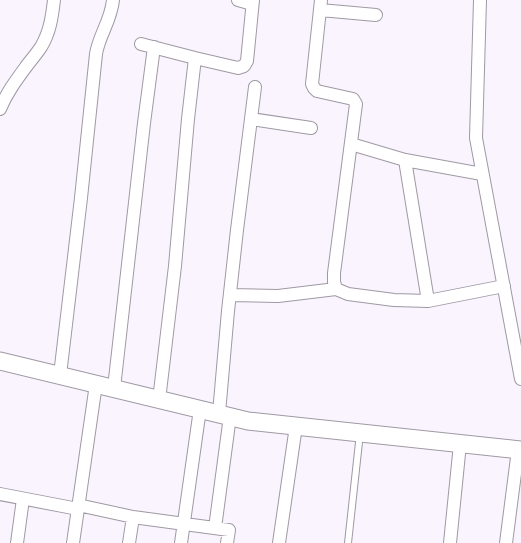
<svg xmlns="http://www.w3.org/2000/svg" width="521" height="543" viewBox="0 0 521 543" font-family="Raleway,sans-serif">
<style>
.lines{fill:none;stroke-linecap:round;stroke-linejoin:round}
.service-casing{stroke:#9f99a3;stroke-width:8}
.minor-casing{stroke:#9f99a3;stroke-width:14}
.secondary-casing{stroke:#9f99a3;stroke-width:19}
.service{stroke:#fff;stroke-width:6}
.minor{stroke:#fff;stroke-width:12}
.secondary{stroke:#fff;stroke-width:17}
</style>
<rect width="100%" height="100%" fill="#faf4fe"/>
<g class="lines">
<defs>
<path id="service" d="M348 543 360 433"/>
<path id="minor" d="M238 0 252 4
M321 0 312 84 314 88 317 91 353 99 356 104 334 273V282L336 289 348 294 394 300 428 301 504 286
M480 0 476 138 521 379
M320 10 376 15
M141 44 195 58 238 68 244 66 247 61 253 0
M0 109C7 92 17 79 28 64 32 59 37 53 41 47 50 32 52 17 54 0
M251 119 311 128
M351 144 405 160 482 174
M405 160 428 301
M230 295 278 296 336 289
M60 375 81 198 96 54C99 35 111 21 113 0
M114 388 144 123 154 47
M159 400 175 266 188 119 195 58
M219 413 228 311 237 230 255 87
M0 494 78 509
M78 505 133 517 229 530 227 543
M215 528 230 416
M17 543 23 499
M73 543 96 384
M129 543 133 517
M181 543 200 409
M279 543 296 426
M450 543 460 444
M506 543 518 450"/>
<path id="secondary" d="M0 361 248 421 521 450"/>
</defs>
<use href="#service" class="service-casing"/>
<use href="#minor" class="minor-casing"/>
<use href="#secondary" class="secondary-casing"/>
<use href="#service" class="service"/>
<use href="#minor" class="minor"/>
<use href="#secondary" class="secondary"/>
</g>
</svg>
